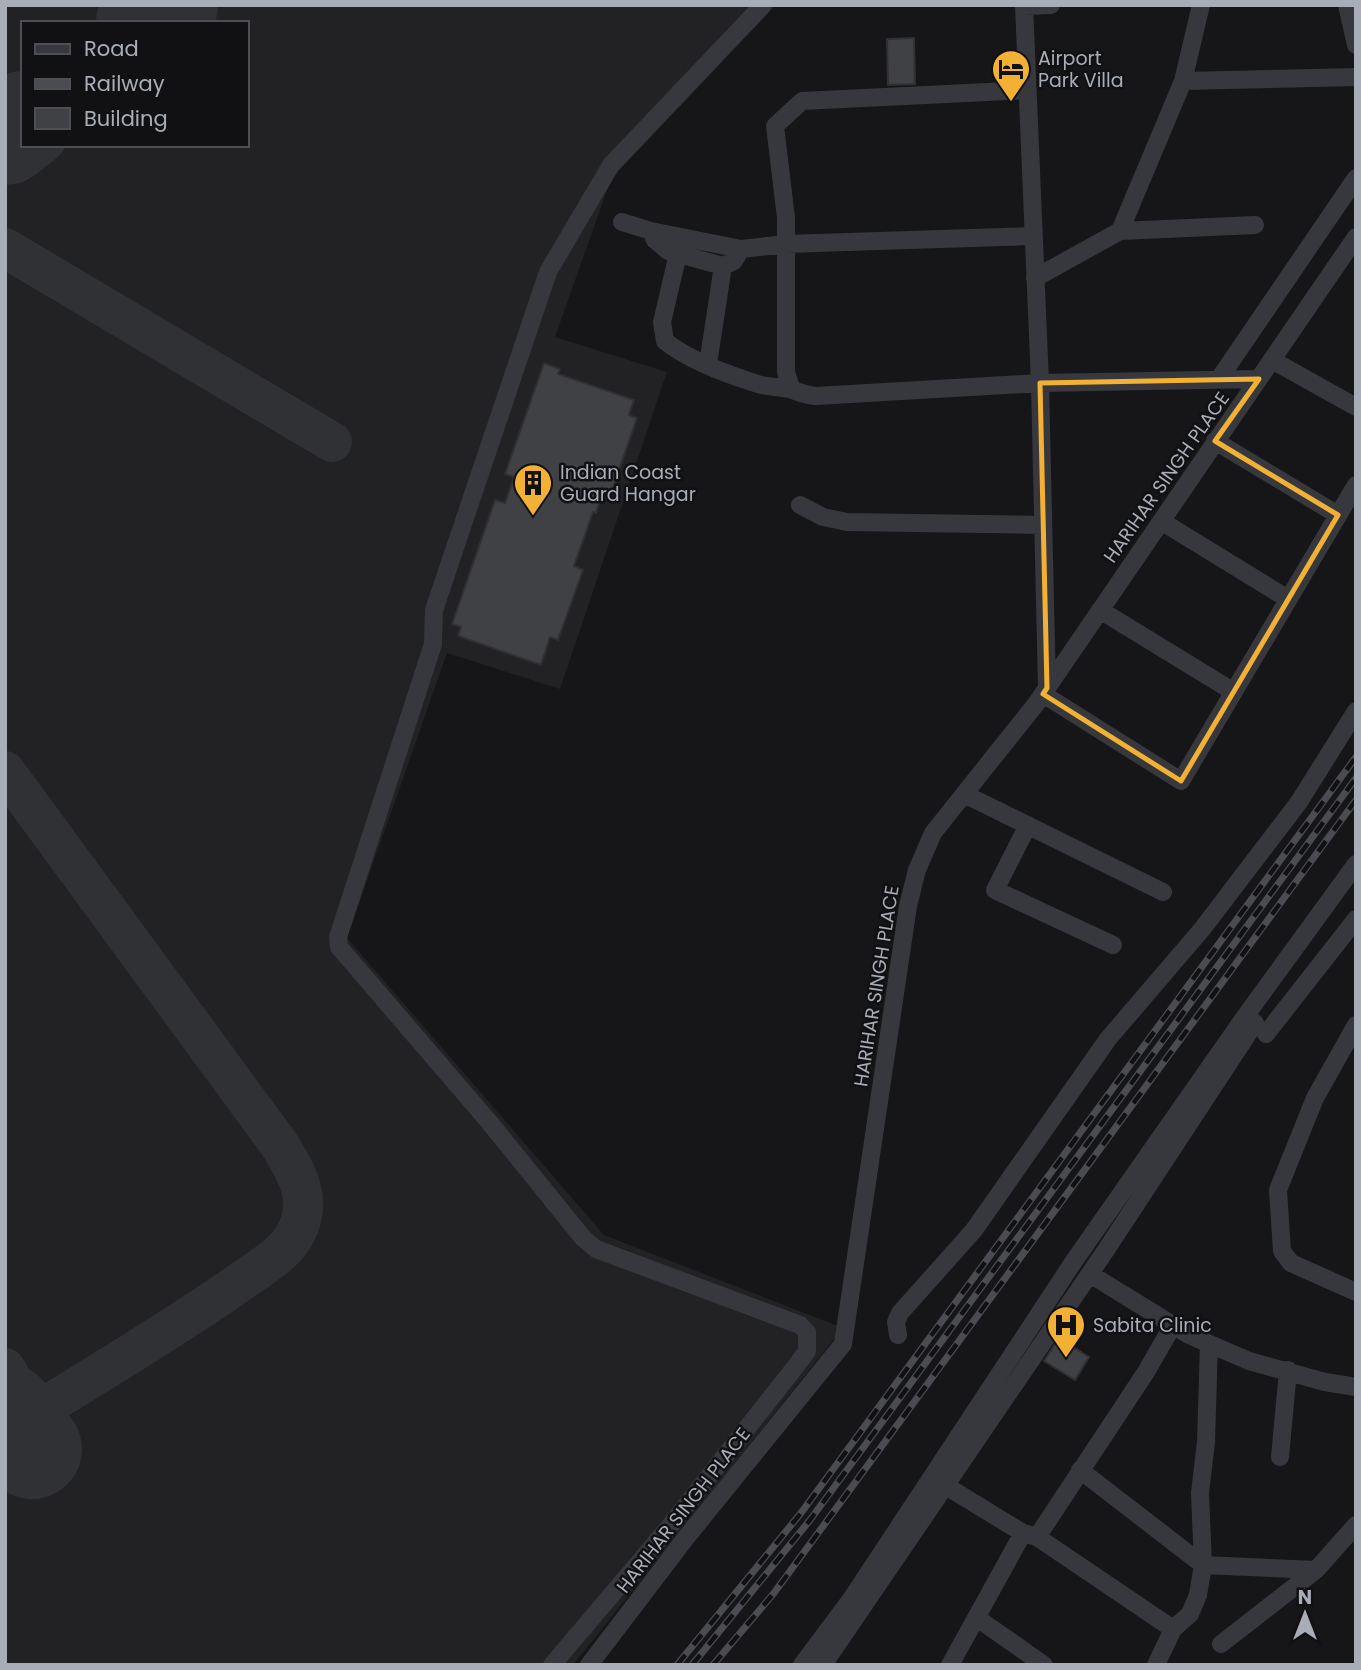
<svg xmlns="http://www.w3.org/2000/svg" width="1361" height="1670" viewBox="0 0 1361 1670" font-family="Poppins,sans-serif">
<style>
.built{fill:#222225;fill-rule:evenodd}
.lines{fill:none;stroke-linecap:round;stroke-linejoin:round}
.taxiway{stroke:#303135;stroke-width:40}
.runway{stroke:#303135;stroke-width:100}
.building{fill:#404145;stroke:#303034;stroke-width:2}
.minor{stroke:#37383d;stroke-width:18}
.rail-casing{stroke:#4a4c52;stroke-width:7}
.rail{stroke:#111113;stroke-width:4.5;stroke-dasharray:13;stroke-linecap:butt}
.marked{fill:none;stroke:#f2b134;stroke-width:5;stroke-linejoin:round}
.labels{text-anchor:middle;stroke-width:5;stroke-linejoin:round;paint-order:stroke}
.poi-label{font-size:19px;fill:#a8adb8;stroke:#111113;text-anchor:start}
.street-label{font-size:19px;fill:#a8adb8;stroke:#111113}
</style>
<rect width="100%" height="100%" fill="#161618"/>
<path class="built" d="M5 5H776L611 179 555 337 667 372 560 689 447 653 347 938 604 1235 843 1328 573 1665H5ZM23 23H247V145H23Z"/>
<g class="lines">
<path class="taxiway" d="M5 248 332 442
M5 771 279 1144C297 1173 313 1199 296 1233 284 1256 256 1270 236 1285 164 1335 89 1379 15 1425
M5 1368C23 1393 17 1426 5 1452"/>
<path class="runway" d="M146 23 168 5
M5 135 23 121
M5 1413 32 1449"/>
</g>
<path class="building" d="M914 38 915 84 888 85 887 39Z
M544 363 560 369 558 374 634 400 629 415 637 418 609 499 601 496 596 513 593 512 574 566 583 570 558 640 550 637 541 665 458 636 461 627 452 624 495 500 505 503 514 477 505 474Z
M1059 1338 1089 1357 1075 1380 1044 1361Z"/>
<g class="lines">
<path class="minor" d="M1201 5 1183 81 1356 77
M1347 5 1356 45
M1024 6 1051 5
M622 222 651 231 741 249 786 244 1033 236
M651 231 655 240 668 251 723 266 734 261 741 249
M1120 231 1255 225
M678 254 662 322 665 341C688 360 732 376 761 385 770 387 780 387 789 389 799 392 805 395 816 396L1040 383 1024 5
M1035 278 1120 231 1183 81
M1272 360 1356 407
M708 364 723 266
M1219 379 1356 178
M792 390 786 372V218L775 126 802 101 1027 90
M1215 441 1338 515
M800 505 823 517 847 522 1043 525
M1161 521 1288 599
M1100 610 1234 692
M1047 688 1040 383 1259 379
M1043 694 1181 781 1356 485
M964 794 1163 892
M1028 825 995 890 1113 945
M1356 1025 1315 1098 1278 1190 1282 1251 1291 1263 1356 1292
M1266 1034 1356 919
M1090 1274 1189 1335 1249 1361 1325 1382 1356 1387
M898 1335 896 1322 900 1313 974 1230 1108 1039 1203 928 1299 802 1356 711
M1280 1457 1288 1370
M1080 1470 1203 1565 1316 1570 1356 1525
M946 1486 1023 1533 1037 1537 1173 1629
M1037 1537 1146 1372 1173 1325
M977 1618 1044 1665
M1221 1644 1316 1570
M552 1665 669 1527 796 1366 807 1351V1332L800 1325 773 1315 596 1249 583 1238 490 1123 339 947 338 937 433 644 434 610 548 272 611 165 763 5
M589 1665 685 1539 843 1344 908 906 917 870 933 833 1036 704 1356 237
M802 1665 852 1598 1074 1261 1244 1018 1356 864
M823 1665 1106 1250 1255 1023
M950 1665 1023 1533
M1156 1665 1173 1629 1190 1614 1198 1595 1203 1565 1200 1493 1206 1442 1209 1344"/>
<defs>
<path id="rail" d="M677 1665 801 1513 1356 757
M692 1665 810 1520 1356 778
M713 1665 774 1593 1356 800"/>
</defs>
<use href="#rail" class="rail-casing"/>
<use href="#rail" class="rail"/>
</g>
<path class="marked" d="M1259 379 1215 441 1338 515 1181 781 1043 694 1047 688 1040 383Z"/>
<defs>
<symbol id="hotel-pin" viewBox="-11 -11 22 30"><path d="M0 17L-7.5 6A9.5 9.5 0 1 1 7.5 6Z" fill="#f2b134" stroke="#111113"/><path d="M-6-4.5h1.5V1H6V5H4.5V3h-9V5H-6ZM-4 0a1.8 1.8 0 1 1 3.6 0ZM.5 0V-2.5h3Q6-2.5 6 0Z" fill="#111"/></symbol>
<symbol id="building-pin" viewBox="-11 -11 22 30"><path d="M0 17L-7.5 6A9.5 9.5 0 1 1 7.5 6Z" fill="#f2b134" stroke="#111113"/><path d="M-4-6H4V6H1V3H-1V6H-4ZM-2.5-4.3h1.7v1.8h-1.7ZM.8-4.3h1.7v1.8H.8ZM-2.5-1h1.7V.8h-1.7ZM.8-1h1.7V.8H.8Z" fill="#111"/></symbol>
<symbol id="hospital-pin" viewBox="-11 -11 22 30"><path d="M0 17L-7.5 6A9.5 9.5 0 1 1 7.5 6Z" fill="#f2b134" stroke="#111113"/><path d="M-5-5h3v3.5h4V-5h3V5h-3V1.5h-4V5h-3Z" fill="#111"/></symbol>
</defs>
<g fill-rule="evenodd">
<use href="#hotel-pin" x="989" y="47" width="44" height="60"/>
<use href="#building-pin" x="511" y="461" width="44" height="60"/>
<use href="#hospital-pin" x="1044" y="1303" width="44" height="60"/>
</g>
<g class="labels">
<g class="poi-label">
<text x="1038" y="65">Airport<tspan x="1038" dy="22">Park Villa</tspan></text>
<text x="560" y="479">Indian Coast<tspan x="560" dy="22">Guard Hangar</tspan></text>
<text x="1093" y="1332">Sabita Clinic</text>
</g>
<g class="street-label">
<text transform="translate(1166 477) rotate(-55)" y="7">HARIHAR SINGH PLACE</text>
<text transform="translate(876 986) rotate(-81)" y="7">HARIHAR SINGH PLACE</text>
<text transform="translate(683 1510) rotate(-52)" y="7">HARIHAR SINGH PLACE</text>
</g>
</g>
<rect width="1361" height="1670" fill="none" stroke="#a8adb8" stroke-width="14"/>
<rect x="21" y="21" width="228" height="126" fill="#111113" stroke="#4d4f55" stroke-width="2"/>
<rect x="35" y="44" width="35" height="10" fill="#37383d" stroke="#4d4f55" stroke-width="2"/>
<text x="84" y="56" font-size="21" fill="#a8adb8">Road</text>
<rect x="35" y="79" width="35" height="10" fill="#4a4c52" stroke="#4d4f55" stroke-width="2"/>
<text x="84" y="91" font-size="21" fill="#a8adb8">Railway</text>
<rect x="35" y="108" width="35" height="21" fill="#404145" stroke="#4d4f55" stroke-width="2"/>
<text x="84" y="126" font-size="21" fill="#a8adb8">Building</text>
<g transform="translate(1305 1614)" stroke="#111113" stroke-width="5" paint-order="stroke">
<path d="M0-5L12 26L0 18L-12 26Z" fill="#a8adb8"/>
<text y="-10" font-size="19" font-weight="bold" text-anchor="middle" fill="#a8adb8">N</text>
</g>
</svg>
